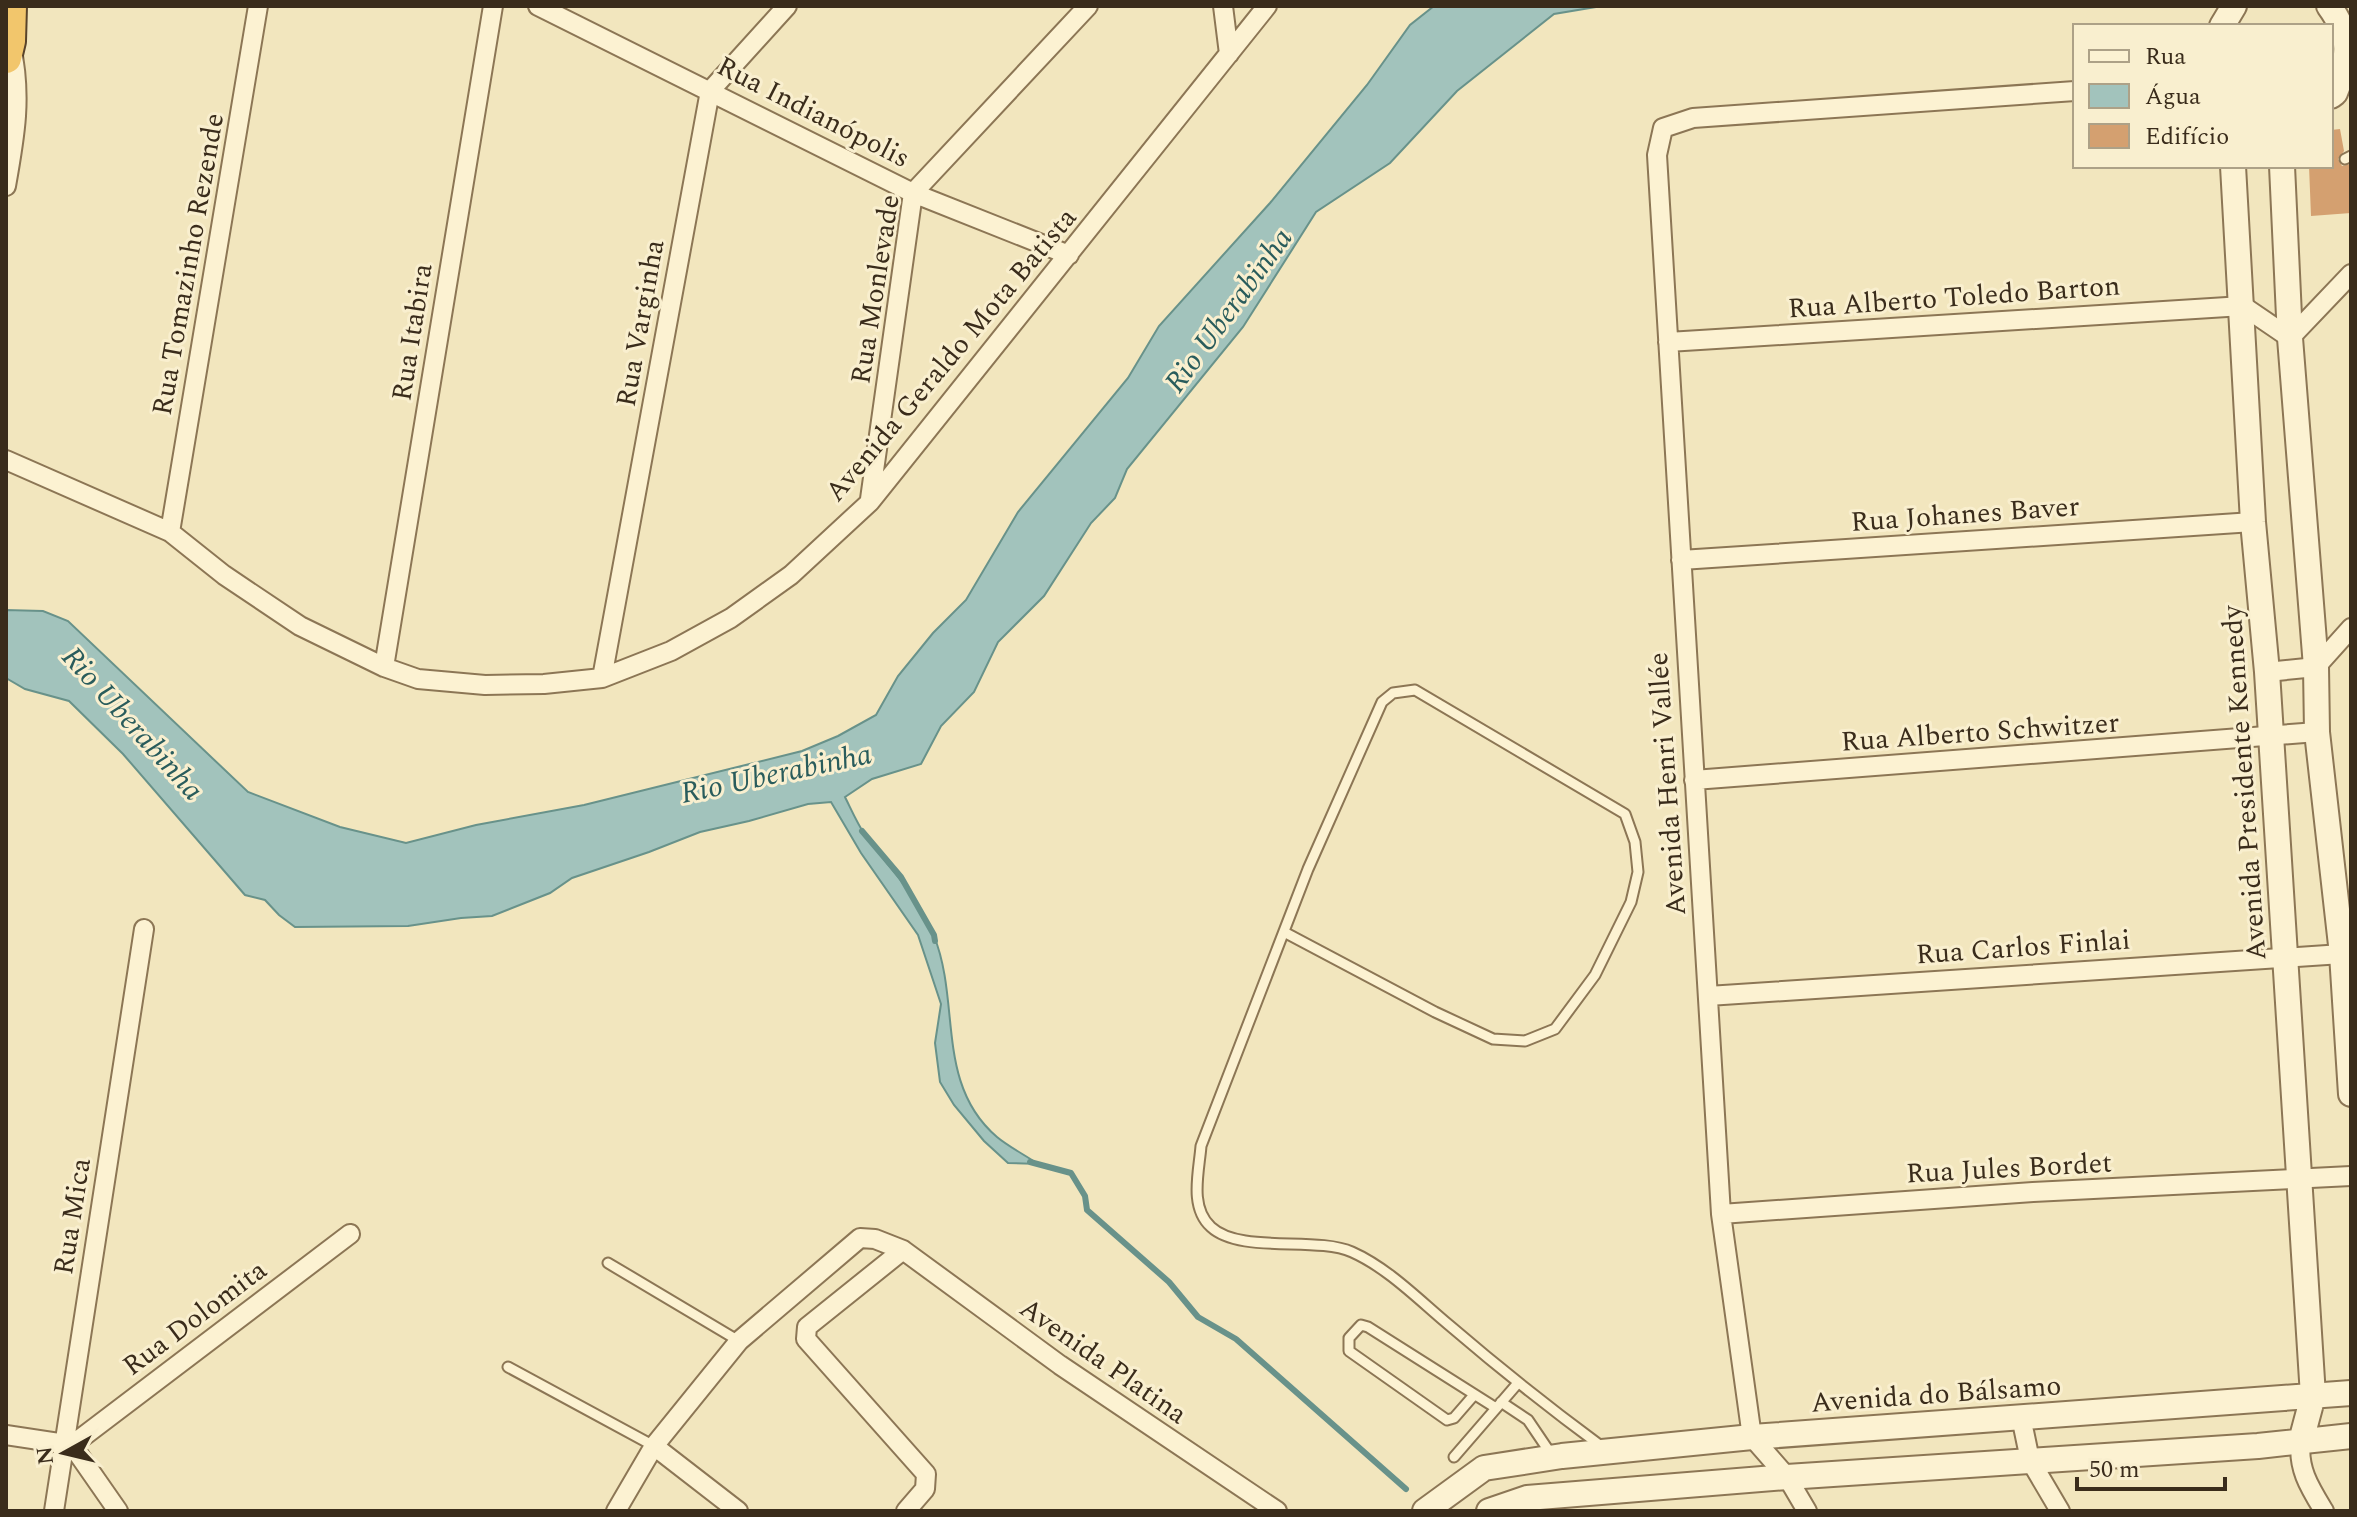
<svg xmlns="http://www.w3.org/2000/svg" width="2357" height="1517" viewBox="0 0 2357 1517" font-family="Spectral,serif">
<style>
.water{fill:#a2c3bc;stroke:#68928a;stroke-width:2}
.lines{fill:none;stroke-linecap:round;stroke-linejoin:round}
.stream{stroke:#68928a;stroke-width:6}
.building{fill:#d4a070}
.service-casing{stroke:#8c7655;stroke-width:13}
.minor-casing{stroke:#8c7655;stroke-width:22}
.tertiary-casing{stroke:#8c7655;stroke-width:28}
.trunk-casing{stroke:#59432a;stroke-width:34}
.service{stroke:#fcf2d2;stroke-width:9}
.minor{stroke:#fcf2d2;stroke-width:18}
.tertiary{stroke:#fcf2d2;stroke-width:24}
.trunk{stroke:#f2c66c;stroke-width:30}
.labels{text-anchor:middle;stroke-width:6;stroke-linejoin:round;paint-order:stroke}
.street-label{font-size:28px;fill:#3a2c1b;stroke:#f9efcf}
.water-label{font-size:30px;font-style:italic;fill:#295c5c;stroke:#f9efcf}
</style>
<rect width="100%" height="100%" fill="#f2e6be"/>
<path class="water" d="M1434 6H1602L1554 14 1457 91 1390 163 1316 212 1243 327 1127 469 1115 498 1091 523 1044 596 998 642 974 692 941 726 921 764 872 779 845 797C851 809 857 823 865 835 889 868 919 897 934 936 961 1003 935 1084 997 1137 1009 1147 1025 1155 1038 1164L1008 1163 984 1141 954 1105 940 1082 935 1043 941 1004 918 935 861 853 831 802 808 804 749 821 700 832 649 852 572 878 550 893 492 916 461 918 408 926 295 927 279 915 265 900 245 895 123 754 69 701 25 689 6 678V610L43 611 68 621 248 792 340 827 406 843 476 825 584 805 802 751 838 736 876 715 898 676 933 633 966 600 1018 512 1128 378 1159 326 1270 203 1367 85 1410 25Z"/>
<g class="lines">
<path class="stream" d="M862 831 901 877 934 935 935 941
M1030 1162 1071 1173 1085 1196 1087 1210 1169 1282 1198 1317 1236 1339 1406 1489"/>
</g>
<path class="building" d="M2340 129 2344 151 2338 159 2342 166 2351 164V213L2311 216 2309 166H2331V130Z"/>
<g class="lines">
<defs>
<path id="service" d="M2345 159 2351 156
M1284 932 1435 1012 1493 1039 1525 1041 1555 1029 1595 975 1631 902 1638 872 1635 842 1625 814 1415 690 1393 693 1382 702 1308 869 1201 1146C1199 1172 1189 1207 1211 1227 1240 1254 1316 1236 1352 1252 1388 1268 1419 1300 1449 1325 1498 1367 1548 1407 1601 1446
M608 1263 739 1341
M508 1367 654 1446
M1474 1395 1454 1418 1447 1420 1349 1351V1338L1361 1325 1368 1327 1496 1408
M1501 1402 1528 1420 1553 1457
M1454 1457 1518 1383"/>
<path id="minor" d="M538 6 913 193 1069 255
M1223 6 1229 54
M6 186C15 136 22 96 11 46
M1668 342 2243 306 2290 338 2351 274
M6 460 170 532 224 575 300 626 384 667 418 679 485 685 544 684 602 678 671 651 731 618 791 575 870 502 1267 6
M870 499 913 193 1088 6
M170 532 258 6
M1681 560 2253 522
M384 667 493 6
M2267 672 2316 667 2351 628
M602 678 710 91 787 6
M1694 780 2317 732
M1708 996 2342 954 2351 950
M1721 1214 2033 1192 2351 1176
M903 1250 807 1327 806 1339 926 1474 925 1489 906 1511
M2021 1417 2030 1460 2060 1511
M6 1435 72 1445 118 1511
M2301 1441C2297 1468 2310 1488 2324 1511
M72 1445 350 1234
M654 1446 738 1511
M54 1511 144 929
M616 1511 654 1446 739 1341 860 1238 875 1239 903 1250 1060 1365 1277 1511
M1807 1511 1787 1477 1752 1437 1721 1214 1657 155 1663 128 1693 118 2075 91"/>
<path id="tertiary" d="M2329 6C2353 39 2349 57 2335 93L2331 96
M2222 26 2234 6
M2233 166 2253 522 2267 672 2313 1396 2301 1441
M2282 166 2290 338 2316 667 2317 732 2342 954 2351 1094
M1425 1511 1484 1468 1562 1456 1752 1437 2351 1393
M1489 1511 1527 1498 1787 1477 2258 1446 2351 1436"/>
<path id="trunk" d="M6 58 10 41 11 6"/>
</defs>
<use href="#service" class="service-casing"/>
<use href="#minor" class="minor-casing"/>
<use href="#tertiary" class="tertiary-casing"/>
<use href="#trunk" class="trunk-casing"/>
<use href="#service" class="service"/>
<use href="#minor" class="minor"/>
<use href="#tertiary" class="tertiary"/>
<use href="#trunk" class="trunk"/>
</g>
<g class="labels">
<g class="street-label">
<text transform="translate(814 111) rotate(27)" y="10">Rua Indianópolis</text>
<text transform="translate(187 264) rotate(-80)" y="10">Rua Tomazinho Rezende</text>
<text transform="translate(874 289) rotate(-81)" y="10">Rua Monlevade</text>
<text transform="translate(1954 296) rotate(-4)" y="10">Rua Alberto Toledo Barton</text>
<text transform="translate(639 323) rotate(-80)" y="10">Rua Varginha</text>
<text transform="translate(411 332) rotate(-81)" y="10">Rua Itabira</text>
<text transform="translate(950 354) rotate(-50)" y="10">Avenida Geraldo Mota Batista</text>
<text transform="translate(1965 513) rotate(-4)" y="10">Rua Johanes Baver</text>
<text transform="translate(1980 731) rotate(-4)" y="10">Rua Alberto Schwitzer</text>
<text transform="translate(2243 783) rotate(-94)" y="10">Avenida Presidente Kennedy</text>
<text transform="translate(1666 784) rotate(-94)" y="10">Avenida Henri Vallée</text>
<text transform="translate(2023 946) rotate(-4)" y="10">Rua Carlos Finlai</text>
<text transform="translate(2009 1167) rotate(-3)" y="10">Rua Jules Bordet</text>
<text transform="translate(71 1216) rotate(-81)" y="10">Rua Mica</text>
<text transform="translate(194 1317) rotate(-37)" y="10">Rua Dolomita</text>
<text transform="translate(1104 1360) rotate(35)" y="10">Avenida Platina</text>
<text transform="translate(1936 1393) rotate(-4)" y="10">Avenida do Bálsamo</text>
</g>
<g class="water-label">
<text transform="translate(1228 310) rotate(-54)" y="10">Rio Uberabinha</text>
<text transform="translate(133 723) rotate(48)" y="10">Rio Uberabinha</text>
<text transform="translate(776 773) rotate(-12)" y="10">Rio Uberabinha</text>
</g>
</g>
<rect width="2357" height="1517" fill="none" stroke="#3a2c1b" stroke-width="16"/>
<rect x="2073" y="24" width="260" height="144" fill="#f9efcf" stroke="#ada187" stroke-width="2"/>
<rect x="2089" y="50" width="40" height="12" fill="#fcf2d2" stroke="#ada187" stroke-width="2"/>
<text x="2145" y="64" font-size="24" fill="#3a2c1b">Rua</text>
<rect x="2089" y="84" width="40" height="24" fill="#a2c3bc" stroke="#ada187" stroke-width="2"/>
<text x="2145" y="104" font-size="24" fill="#3a2c1b">Água</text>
<rect x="2089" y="124" width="40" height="24" fill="#d4a070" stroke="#ada187" stroke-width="2"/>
<text x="2145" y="144" font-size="24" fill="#3a2c1b">Edifício</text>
<g transform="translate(64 1453) rotate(262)" stroke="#f9efcf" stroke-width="6" paint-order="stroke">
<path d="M0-6L14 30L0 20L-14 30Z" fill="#3a2c1b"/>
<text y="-12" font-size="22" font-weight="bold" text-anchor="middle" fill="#3a2c1b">N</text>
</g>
<path d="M2077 1477v12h148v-12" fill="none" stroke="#3a2c1b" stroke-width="4"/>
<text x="2089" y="1477" font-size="24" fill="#3a2c1b" stroke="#f9efcf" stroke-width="6" paint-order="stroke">50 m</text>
</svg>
